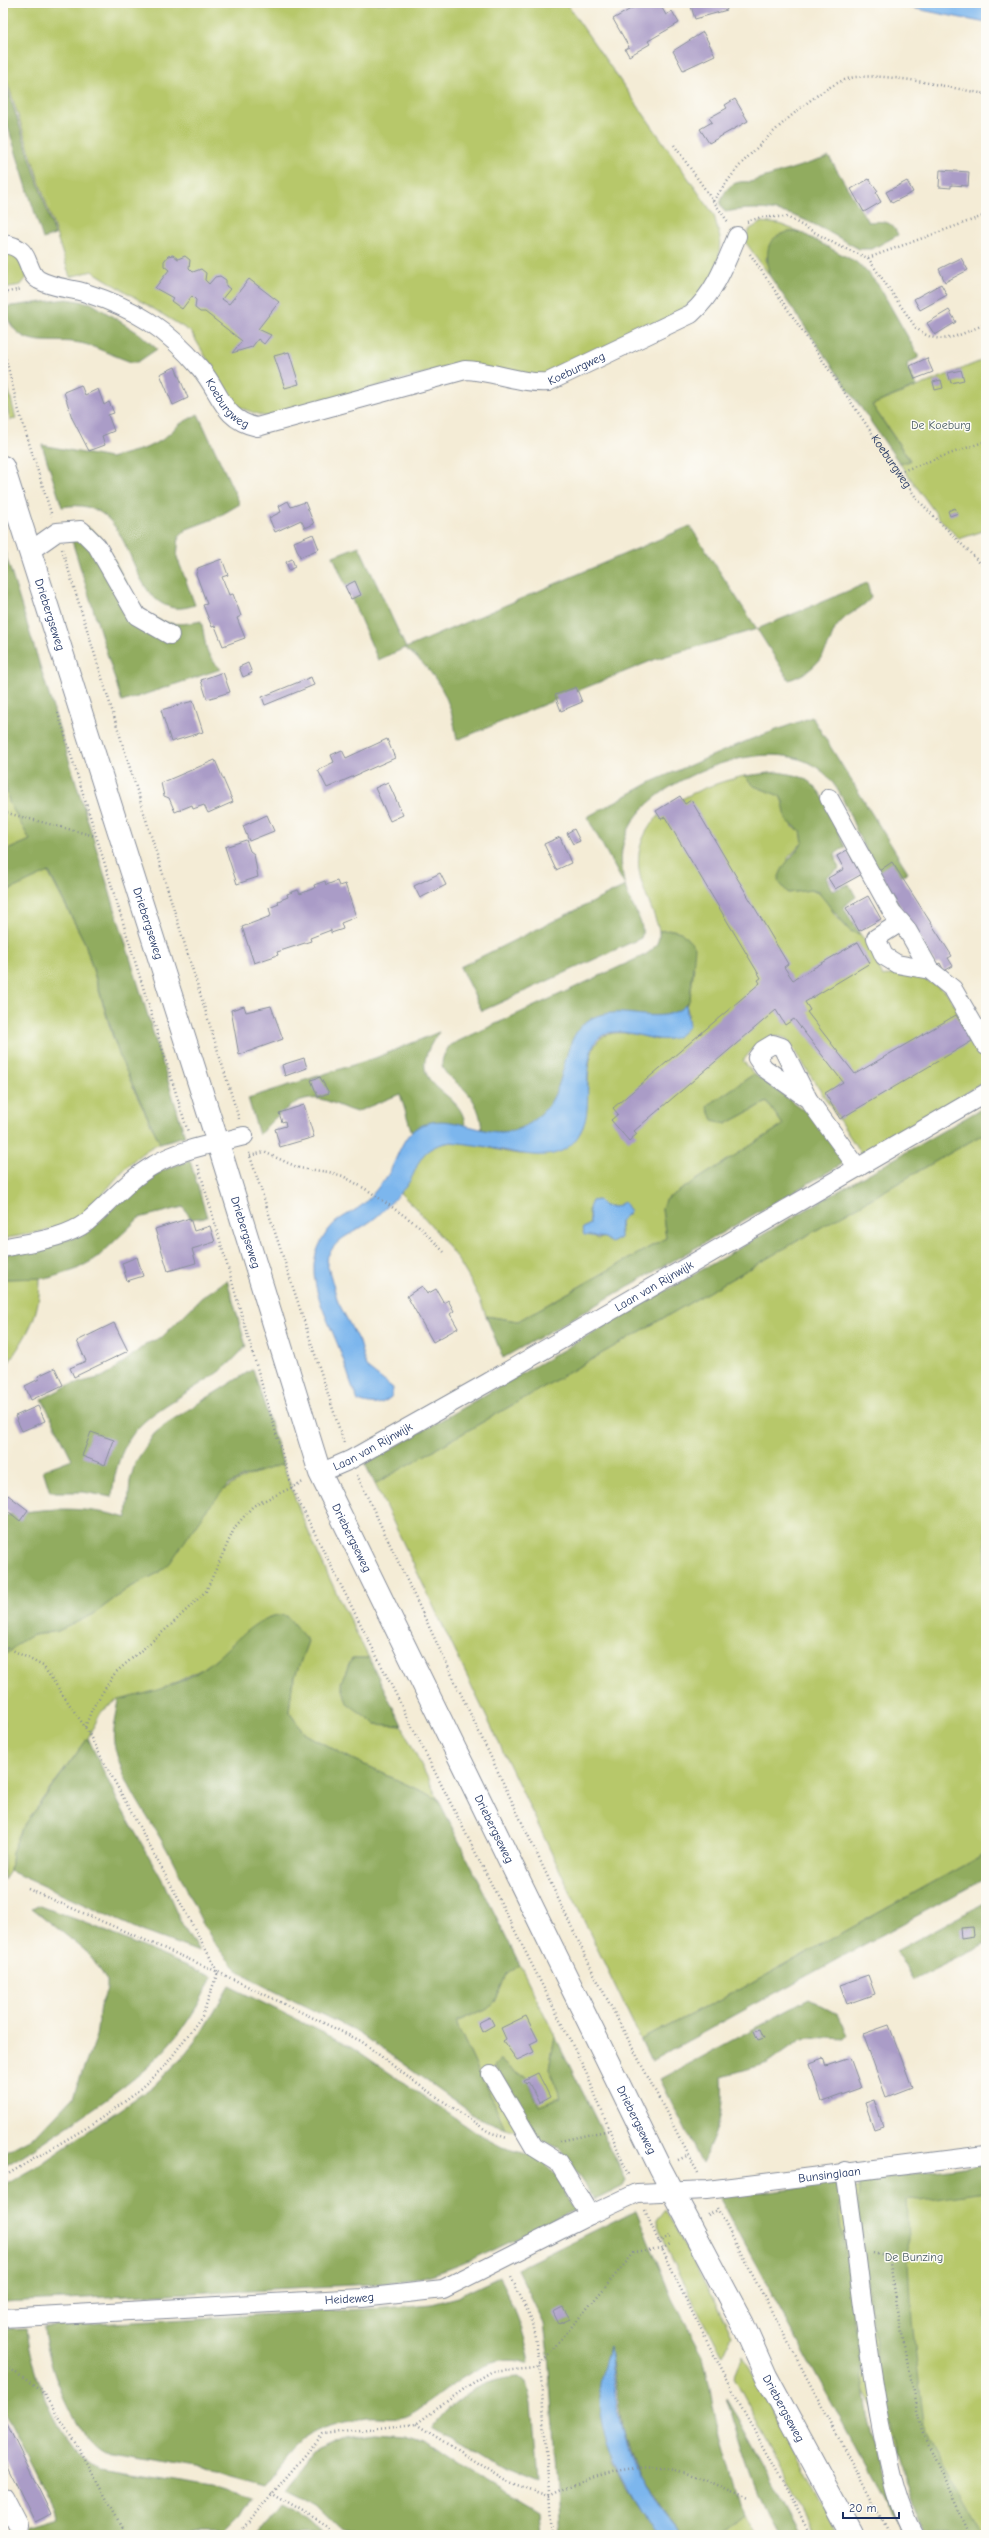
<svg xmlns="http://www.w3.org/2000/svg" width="989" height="2538" viewBox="0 0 989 2538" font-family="'Comic Neue',sans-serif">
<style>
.green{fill:#b7c86b;stroke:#697c64;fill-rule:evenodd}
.forest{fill:#91ac5f;stroke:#566e5e}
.water{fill:#7cb6ed;stroke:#4c72a6}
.building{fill:#aa9cc7}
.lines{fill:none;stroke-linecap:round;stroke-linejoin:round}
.minor-casing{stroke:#888e9a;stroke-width:20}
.major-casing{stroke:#888e9a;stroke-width:24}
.path{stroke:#888e9a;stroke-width:2.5;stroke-dasharray:1 3;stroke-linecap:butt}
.minor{stroke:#fff;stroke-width:18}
.major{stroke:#fff;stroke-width:22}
.labels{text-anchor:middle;stroke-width:3;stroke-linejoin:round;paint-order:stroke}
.street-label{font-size:12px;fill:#1b2f5e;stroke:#fdfcf7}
.park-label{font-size:12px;fill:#4a5d62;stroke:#fdfcf7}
</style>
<rect width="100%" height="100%" fill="#fdfcf7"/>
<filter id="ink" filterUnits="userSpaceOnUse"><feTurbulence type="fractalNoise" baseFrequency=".025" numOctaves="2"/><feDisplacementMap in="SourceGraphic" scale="8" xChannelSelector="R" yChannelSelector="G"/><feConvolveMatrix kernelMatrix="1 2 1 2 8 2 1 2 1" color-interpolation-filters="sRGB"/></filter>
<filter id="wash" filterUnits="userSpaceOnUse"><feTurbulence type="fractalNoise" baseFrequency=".012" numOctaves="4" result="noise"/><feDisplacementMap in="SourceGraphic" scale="16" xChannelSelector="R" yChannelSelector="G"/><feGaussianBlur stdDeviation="0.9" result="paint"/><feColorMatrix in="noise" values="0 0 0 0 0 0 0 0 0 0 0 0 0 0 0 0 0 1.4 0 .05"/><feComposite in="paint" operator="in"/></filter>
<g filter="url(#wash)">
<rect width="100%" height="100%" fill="#f4ecd6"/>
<path class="green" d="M3 3H566L714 215 720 238 719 257 713 277 695 300 674 315 543 377 458 364 266 417 235 406 191 332 92 271 70 277 3 69Z
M762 222 779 224 800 232H788L766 258 769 275 744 240 750 229Z
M3 248 17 255 27 277 21 285 3 288Z
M986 359V530L959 539 939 518 900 464 910 460 872 405Z
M3 369 16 419 10 420 3 387Z
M3 772 9 802 30 840 3 852Z
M744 776 754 786 780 796 793 827 801 831 803 842 788 858V893L811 890 822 895 835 915 850 931 860 934 883 963 878 966 883 977 900 972 916 975 946 991 986 1053V1081L861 1154 787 1039C769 1030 753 1047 743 1061L754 1074 707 1106 726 1124 767 1102 783 1125 665 1200 662 1209 666 1238 518 1321 486 1316C471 1270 435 1226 400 1193 413 1180 414 1161 428 1150 455 1131 491 1152 520 1154 530 1155 569 1137 580 1133 600 1080 564 1010 657 1040L689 1015 686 1005 690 999 694 967 673 930 659 931C654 910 642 892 639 870 632 812 698 787 744 776ZM598 1200 604 1206 615 1207 620 1221 621 1232 598 1239 582 1229 590 1224 589 1208 592 1201Z
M48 872 85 943 113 1038 135 1092 160 1143C124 1158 107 1197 77 1219 60 1231 24 1234 3 1239V893Z
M985 1133 986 1853 747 1986 641 2040 375 1484Z
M40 1278C40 1322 24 1337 3 1372V1279Z
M283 1464C305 1532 337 1595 369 1658H352L341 1683 376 1724 402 1726 438 1799 352 1759 305 1734 289 1712 292 1685 308 1641 288 1619 269 1617 204 1668 161 1690 116 1701 101 1712 88 1738 41 1801 12 1852 10 1871 4 1880 3 1657 20 1641 34 1635 58 1631 94 1614 127 1589 158 1573 217 1496C236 1478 258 1472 283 1464Z
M520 1965 555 2036 549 2069 561 2098 539 2106 527 2077 516 2074 500 2060 529 2135 505 2128 457 2025 458 2021 486 2009 495 2002 506 1975Z
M986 2172V2535H940L860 2385 830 2189 885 2186Z
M665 2209 732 2335 722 2356 671 2257 656 2220Z
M743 2356 838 2535H817L734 2378Z
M743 2516 756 2535H720Z"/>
<path class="forest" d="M3 75 55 235 43 239 3 111Z
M829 157 868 222C883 221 892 220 898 235L872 249H859C810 222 783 201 725 212L720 204C725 188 732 180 750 182Z
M788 232H800L856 262 866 271 879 286 918 355V358L908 363 907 367 917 386 872 405 910 461 900 464 769 275C767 254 763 238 788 232Z
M67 299 91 303 140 334 157 349 138 362H131C117 357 102 350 88 345 53 334 17 357 4 307Z
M198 414 240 504 216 518 187 529 179 536 177 557 195 605C189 607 181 609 174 608 121 598 139 493 62 507L42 445 110 458 146 448 162 440 180 424Z
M690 526 757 629 867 583 871 598C862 609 846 614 838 625 834 629 832 636 830 642 821 662 810 673 789 680L757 629 656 659 457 740C451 698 438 674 405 648L378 660 333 556 359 546 406 648Z
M87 527C99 533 104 543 111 554 135 598 143 634 201 621 207 643 202 652 221 669L122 702 68 528Z
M3 546 185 1136 160 1143 120 1058 85 943 49 872 3 893V852L30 840 9 802 3 772Z
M812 717 908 872 892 882 880 877C874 866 868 856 863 845 851 822 844 791 824 773 779 731 676 771 641 811 632 821 626 833 623 845 619 860 623 879 627 893 631 906 647 925 641 938L482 1011 460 967 625 886 587 817 653 781 749 740Z
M778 772C786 774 795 774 803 778 826 789 835 825 845 847L835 854 839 869 826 877 832 891 849 884 856 897 843 907 860 934 850 931 818 892 811 890 788 893 778 881C781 864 794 856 803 842L801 831 786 820 783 802 780 796 754 786 744 776Z
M673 930 681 932 695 947 690 999C668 1037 613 995 582 1028 563 1047 566 1075 554 1098 539 1125 511 1137 482 1130 481 1115 476 1101 465 1090 448 1074 432 1070 450 1045L645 955C654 949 660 943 659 931Z
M439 1032C396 1091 464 1086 465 1126 447 1122 427 1121 412 1133L400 1094 356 1112C345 1109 335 1103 324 1100 297 1093 275 1117 259 1135L248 1098 375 1058Z
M754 1074 819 1121 844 1163 503 1358 486 1316 518 1321 666 1238 662 1209 665 1200 783 1125 767 1102 726 1124 713 1120 707 1106Z
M986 1106V1135L985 1133 375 1484 365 1464Z
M190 1161 207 1217 191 1219 183 1207 139 1218 97 1258 75 1270 50 1278 3 1279V1255L82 1236C102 1223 116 1203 134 1188 151 1175 170 1166 190 1161Z
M227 1280 246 1346C237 1356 228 1366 217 1373 161 1412 119 1418 112 1497L83 1492H50L43 1470 72 1459 42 1399 69 1385 102 1377 114 1370 146 1344 162 1337 201 1298Z
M253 1369 283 1464 243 1477 228 1485 204 1513 170 1563 158 1573 127 1589 94 1614 58 1631 34 1635 20 1642 3 1657V1516C45 1507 85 1506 127 1518L130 1481 135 1463 154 1434 167 1423Z
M278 1615 287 1616 308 1641 292 1685 289 1712 305 1734 352 1759 438 1799 520 1965 506 1975 495 2002 486 2009 458 2021 457 2025 505 2128 477 2117 361 2034 248 1978C206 1947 194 1901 171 1857 151 1819 122 1786 114 1743 112 1730 117 1714 119 1700 149 1693 178 1686 204 1668 228 1652 249 1620 278 1615Z
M352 1658H369L402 1726 376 1724 347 1703 341 1683Z
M88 1738 119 1804 163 1881 181 1922 199 1952 142 1931 10 1871 12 1852 21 1830Z
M986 1853V1878L651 2061 641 2040 747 1986Z
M986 1902V1944L913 1980 896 1951Z
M38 1905 91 1925 212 1977C179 2050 136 2080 72 2123 49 2138 27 2154 3 2167V2153L37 2135 73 2097 96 2036 100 2006 107 1989V1980L88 1953 32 1908Z
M229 1986 352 2047 481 2136 502 2147 541 2158 556 2176 574 2210C517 2237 458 2274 394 2283L3 2302V2186L35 2168 152 2087 184 2056 200 2035Z
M809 1999 838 2014 848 2035 845 2039 810 2037 800 2040 768 2063 722 2076C724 2115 718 2129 702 2163L660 2079Z
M555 2036 626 2180 622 2187 595 2200 559 2148 529 2135 494 2066 500 2060 516 2074 527 2077 539 2106 561 2098 549 2069Z
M986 2164V2192L921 2201 906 2200 912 2321 925 2432 983 2535H925C879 2430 871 2313 858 2200L860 2181Z
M836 2183 867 2416 885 2484 899 2526 719 2197Z
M636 2210 672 2299 703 2356 717 2425 743 2516 720 2535H683L640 2478 630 2453 623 2434 610 2347 612 2459 625 2485 657 2535H560L548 2353 544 2324 517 2269Z
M499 2277C514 2306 525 2332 530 2364 481 2346 445 2399 406 2416 396 2421 378 2417 367 2418 344 2422 321 2426 301 2440 287 2450 275 2470 263 2483L223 2472 105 2453C73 2437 46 2360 44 2327L384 2308 431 2304 457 2297Z
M27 2328C31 2371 59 2450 100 2469L220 2488 252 2498 240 2519 224 2535H29L27 2527 58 2518 3 2409V2329Z
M519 2377 526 2383 531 2403 537 2483 499 2468 433 2427C453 2399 483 2378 519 2377Z
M727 2398 733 2408 802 2535H781C754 2493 744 2445 727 2398Z
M374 2434 408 2436 426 2442 461 2466 539 2512 541 2535H345L316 2507 282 2490 311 2453 346 2438Z
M279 2507 307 2521 323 2535H257Z"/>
<path class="water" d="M887 3H960L986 7V23Z
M686 1005 689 1026C686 1029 682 1034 678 1036 657 1049 620 1020 599 1038 590 1046 589 1062 588 1073 587 1089 589 1106 585 1121 571 1164 537 1157 502 1150 485 1146 468 1144 451 1142 412 1148 422 1171 402 1191 391 1202 381 1215 368 1223 348 1237 337 1236 326 1260L338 1302 359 1342 366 1367 393 1388 392 1396C381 1406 372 1406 358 1401 350 1384 346 1365 339 1348 330 1324 314 1296 314 1269 313 1255 322 1237 331 1227 338 1218 352 1213 361 1206 370 1199 378 1187 385 1179 398 1162 400 1134 422 1125 457 1109 495 1150 531 1122 539 1116 549 1107 553 1098 568 1072 563 1028 597 1016 628 1005 659 1028 686 1005Z
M598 1200 604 1206 615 1207 624 1202 630 1212 620 1221V1238L611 1243 605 1238 584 1235 582 1229 590 1224 589 1208 592 1201Z
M610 2346C614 2389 618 2441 641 2479 653 2499 669 2517 683 2535H657C629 2491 590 2433 601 2378 603 2367 607 2356 610 2346Z"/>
<g id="blocks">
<path class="building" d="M634 3H659L666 15 672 11 679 23 648 41 650 44 629 56 625 49 629 47 613 19 636 6Z
M690 3H725L727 10 695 19Z
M703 32 715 55 683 70 673 51Z
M735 99 748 121 709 143 700 129 712 122 709 118 727 108 725 105Z
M940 170 969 172 968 186 951 185V188L939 187Z
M869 179 878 191 876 193 881 202 864 212 851 189Z
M907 181 913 192 892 203 886 192Z
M173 255 178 259 185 256 190 260 189 268 193 272 201 269 206 273 205 280 209 284 215 277 220 276 226 280V286L230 289 222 299 229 304 249 279 279 302 258 329 271 335 264 344 258 339 252 347 232 353 242 341 205 312H200L195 308 196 300 192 296 182 309 171 301 173 298 155 288 169 270 164 266V261L168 256Z
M961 258 968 270 945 282 939 269Z
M941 284 947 295 920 310 914 299Z
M949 310 956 322 935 335 927 323Z
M289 352 299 384 285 388 274 356Z
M927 358 933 372 915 379 910 366Z
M175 367 188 398 173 405 160 374Z
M961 370 964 380 951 383 948 373Z
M941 380 943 388 935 390 933 382Z
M81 385 85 395 98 389 104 405 109 402 114 413 108 415 114 431 102 436 105 445 89 451 72 418 64 392Z
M288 501 291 507 305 502 314 524 305 528 301 520 275 532 269 518 281 512 279 506Z
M955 508 958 513 950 516 948 511Z
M313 534 319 549 300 557 294 542Z
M222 559 228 575 222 577 229 595 233 594 241 616 237 618 245 638 223 646 215 626 212 627 203 605 207 604 196 574 198 568Z
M292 559 295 567 289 570 286 562Z
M355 581 361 595 351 599 345 586Z
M248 663 252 673 243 677 239 667Z
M223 672 230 692 207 699 201 680Z
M311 677 314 685 265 705 262 697Z
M576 687 582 702 561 711 555 695Z
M193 701 203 732 171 742 161 710Z
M387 739 395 758 327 788 318 770 334 762 331 755 342 750 346 758Z
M215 760 233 802 208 813 204 805 193 809 192 805 175 812 169 798 164 796 161 783Z
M388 782 403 815 390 821 375 788Z
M680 796 685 804 691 800 788 964 784 967 793 980 858 942 870 963 805 1002 810 1010 807 1012 855 1074 956 1015 972 1041 840 1119 825 1093 843 1082 794 1019 785 1025 776 1010 634 1131 637 1134 629 1141 611 1120 618 1114 613 1108 760 983 758 980 761 978 665 817 661 819 656 811Z
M267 815 274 831 249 841 243 826Z
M574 829 580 841 573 844 567 833Z
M560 837 571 863 556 870 544 844Z
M246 840 250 851 254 854 258 877 237 884 225 847Z
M847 850 854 863 857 861 864 873 835 889 828 878 844 869 837 856Z
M892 862 952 956 948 958 953 966 944 971 940 963 936 965 879 871Z
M440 873 446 885 420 898 414 886Z
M325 881 326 885 337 881 339 886 345 884 356 917 341 923 343 929 331 933V930L310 938 311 941 277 952 278 955 254 963 242 927 271 916 269 908 279 904 278 901 288 897 287 894 298 890 300 894 315 888 314 885Z
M868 896 881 919 859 931 846 908Z
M244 1006 246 1012 271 1006 283 1039 239 1055 231 1010Z
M304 1058 307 1068 285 1076 282 1065Z
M320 1077 329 1093 318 1097 311 1080Z
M304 1105 314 1137 280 1147 275 1129 286 1126 285 1121 282 1122 279 1113Z
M190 1218 194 1231 210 1226 215 1242 192 1249 196 1263 168 1271 155 1229Z
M137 1257 143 1276 127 1281 122 1263Z
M422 1286 427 1294 436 1289 444 1303 448 1300 454 1311 450 1314 458 1328 433 1342 407 1296Z
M114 1323 128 1351 74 1377 70 1368 86 1361 77 1341Z
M55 1368 63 1385 31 1400 25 1386 39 1379 38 1376Z
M38 1406 45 1421 22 1431 15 1416Z
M91 1432 114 1440 105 1465 82 1456Z
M8 1495 28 1510 20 1521 3 1507V1502Z
M973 1927 974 1936 961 1938 960 1928Z
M868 1975 875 1994 847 2004 840 1985Z
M526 2016 538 2040 530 2044 534 2052 517 2060 503 2041 506 2039 501 2028Z
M490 2017 494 2025 482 2032 478 2023Z
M889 2025 912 2087 886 2097 863 2034Z
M760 2029 764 2038 758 2040 754 2031Z
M823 2058 826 2066 850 2058 861 2088 822 2102 810 2063Z
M538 2073 550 2097 539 2103 528 2081 526 2083 524 2080Z
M874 2100 883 2126 874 2129 865 2103Z
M563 2307 570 2319 559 2324 553 2312Z
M3 2416 51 2514 35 2522 3 2457Z"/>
</g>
</g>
<g filter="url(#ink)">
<use href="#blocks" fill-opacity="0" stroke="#888e9a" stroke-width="1"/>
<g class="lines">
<defs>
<g id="minor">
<path id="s2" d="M3 244C34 247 24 272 39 280 53 288 70 288 86 293 136 309 166 328 200 368 221 392 222 420 257 427L465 370C494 371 520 384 548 382L691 314C714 294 725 265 737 236"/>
<path d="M30 551 57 532 81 530 97 546 137 616 170 635"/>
<path d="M829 798 892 912 906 928 930 970"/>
<path d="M901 922 876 938 884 956 897 964 930 970 953 989 986 1046"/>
<path d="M808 1099 764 1068 757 1058 763 1050 773 1044 782 1047 808 1099 858 1168"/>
<path d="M3 1248C30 1242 64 1239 87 1222 110 1203 127 1180 154 1165 180 1149 214 1144 244 1136"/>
<path id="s3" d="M320 1473 350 1460 487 1383 986 1093"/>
<path d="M491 2074 534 2147 558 2162 590 2215"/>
<path d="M845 2171C858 2256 865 2341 881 2425 889 2463 895 2502 914 2535"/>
<path id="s4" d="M3 2318 362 2298 443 2289 590 2215 637 2193 707 2190 986 2155"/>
<path d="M3 2497 18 2526"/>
</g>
<g id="major">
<path id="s5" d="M3 467 218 1143 320 1473 660 2168 743 2324 766 2376 852 2535"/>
</g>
</defs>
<use href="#minor" class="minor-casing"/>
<use href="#major" class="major-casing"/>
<g class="path">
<path d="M674 145 728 222"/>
<path d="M713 201C723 188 732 174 743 162 765 139 824 80 856 77 899 74 944 87 986 94"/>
<path d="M747 222 761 217H787L839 246 868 258 986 215"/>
<path id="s1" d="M750 254 917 499 986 569"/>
<path d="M868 258 916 328C941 349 959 334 986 324"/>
<path d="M3 293 22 289"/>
<path d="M3 347 18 408 52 516"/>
<path d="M899 472 986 441"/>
<path d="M62 549 239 1119"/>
<path d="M58 713 188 1132"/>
<path d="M3 812 95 836"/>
<path d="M249 1153 344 1443"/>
<path d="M250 1156 264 1152 299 1168 329 1172 343 1176 369 1191 419 1226 444 1252"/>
<path d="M198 1165 292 1488 585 2070 629 2177"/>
<path d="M357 1475 593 1972 698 2173"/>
<path d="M3 1645 43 1666 85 1727 218 1972 202 2016 165 2066 131 2097 93 2124 3 2177"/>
<path d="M85 1727 92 1709 115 1673 172 1624 206 1591 235 1527 253 1506 303 1482"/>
<path d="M28 1889 218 1972 361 2041 413 2081 489 2132 507 2138"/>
<path d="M560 2141 610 2130"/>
<path d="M678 2160 689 2155"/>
<path d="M717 2208 890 2535"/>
<path d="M645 2210C692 2322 754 2428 811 2535"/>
<path d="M708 2215 718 2210"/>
<path d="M658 2242 672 2235"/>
<path d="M873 2253 889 2257 905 2352 923 2432 970 2535"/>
<path d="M3 2364 41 2390 83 2455 126 2535"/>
<path d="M416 2424 504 2480 549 2496C588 2477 631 2461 675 2470 700 2476 725 2489 749 2498"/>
<path d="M271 2493 328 2527 333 2535"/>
<path d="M237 2535 323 2434 416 2424 468 2386 491 2372 537 2368 540 2364 531 2318 510 2275"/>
<path d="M552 2535 540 2364 634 2253 661 2249 669 2244"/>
</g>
<use href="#minor" class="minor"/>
<use href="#major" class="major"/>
</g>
</g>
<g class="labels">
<g class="street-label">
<text dy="4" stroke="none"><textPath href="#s2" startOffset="658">Koeburgweg</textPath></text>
<text dy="4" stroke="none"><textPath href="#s2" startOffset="287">Koeburgweg</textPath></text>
<text dy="4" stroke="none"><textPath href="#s1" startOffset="251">Koeburgweg</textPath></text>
<text dy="4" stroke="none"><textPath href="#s5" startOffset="155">Driebergseweg</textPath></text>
<text dy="4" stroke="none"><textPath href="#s5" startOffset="479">Driebergseweg</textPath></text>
<text dy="4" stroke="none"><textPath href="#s5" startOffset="803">Driebergseweg</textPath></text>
<text dy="4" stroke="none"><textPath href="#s3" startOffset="383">Laan van Rijnwijk</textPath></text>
<text dy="4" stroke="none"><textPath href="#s3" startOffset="59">Laan van Rijnwijk</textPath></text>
<text dy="4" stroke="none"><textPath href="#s5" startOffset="1127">Driebergseweg</textPath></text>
<text dy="4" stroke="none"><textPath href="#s5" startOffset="1451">Driebergseweg</textPath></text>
<text dy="4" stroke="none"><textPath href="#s5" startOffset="1775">Driebergseweg</textPath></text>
<text dy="4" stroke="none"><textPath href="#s4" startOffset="851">Bunsinglaan</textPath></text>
<text dy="4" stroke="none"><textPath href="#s4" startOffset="347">Heideweg</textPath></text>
<text dy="4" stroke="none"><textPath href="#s5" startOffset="2099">Driebergseweg</textPath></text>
</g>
<g class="park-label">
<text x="941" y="429">De Koeburg</text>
<text x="914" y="2261">De Bunzing</text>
</g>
</g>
<rect width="989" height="2538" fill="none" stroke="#fdfcf7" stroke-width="16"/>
<path d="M843 2512v6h56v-6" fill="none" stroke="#1b2f5e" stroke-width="2"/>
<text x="849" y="2512" font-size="12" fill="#1b2f5e" stroke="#fdfcf7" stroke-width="3" paint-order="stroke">20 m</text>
</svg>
